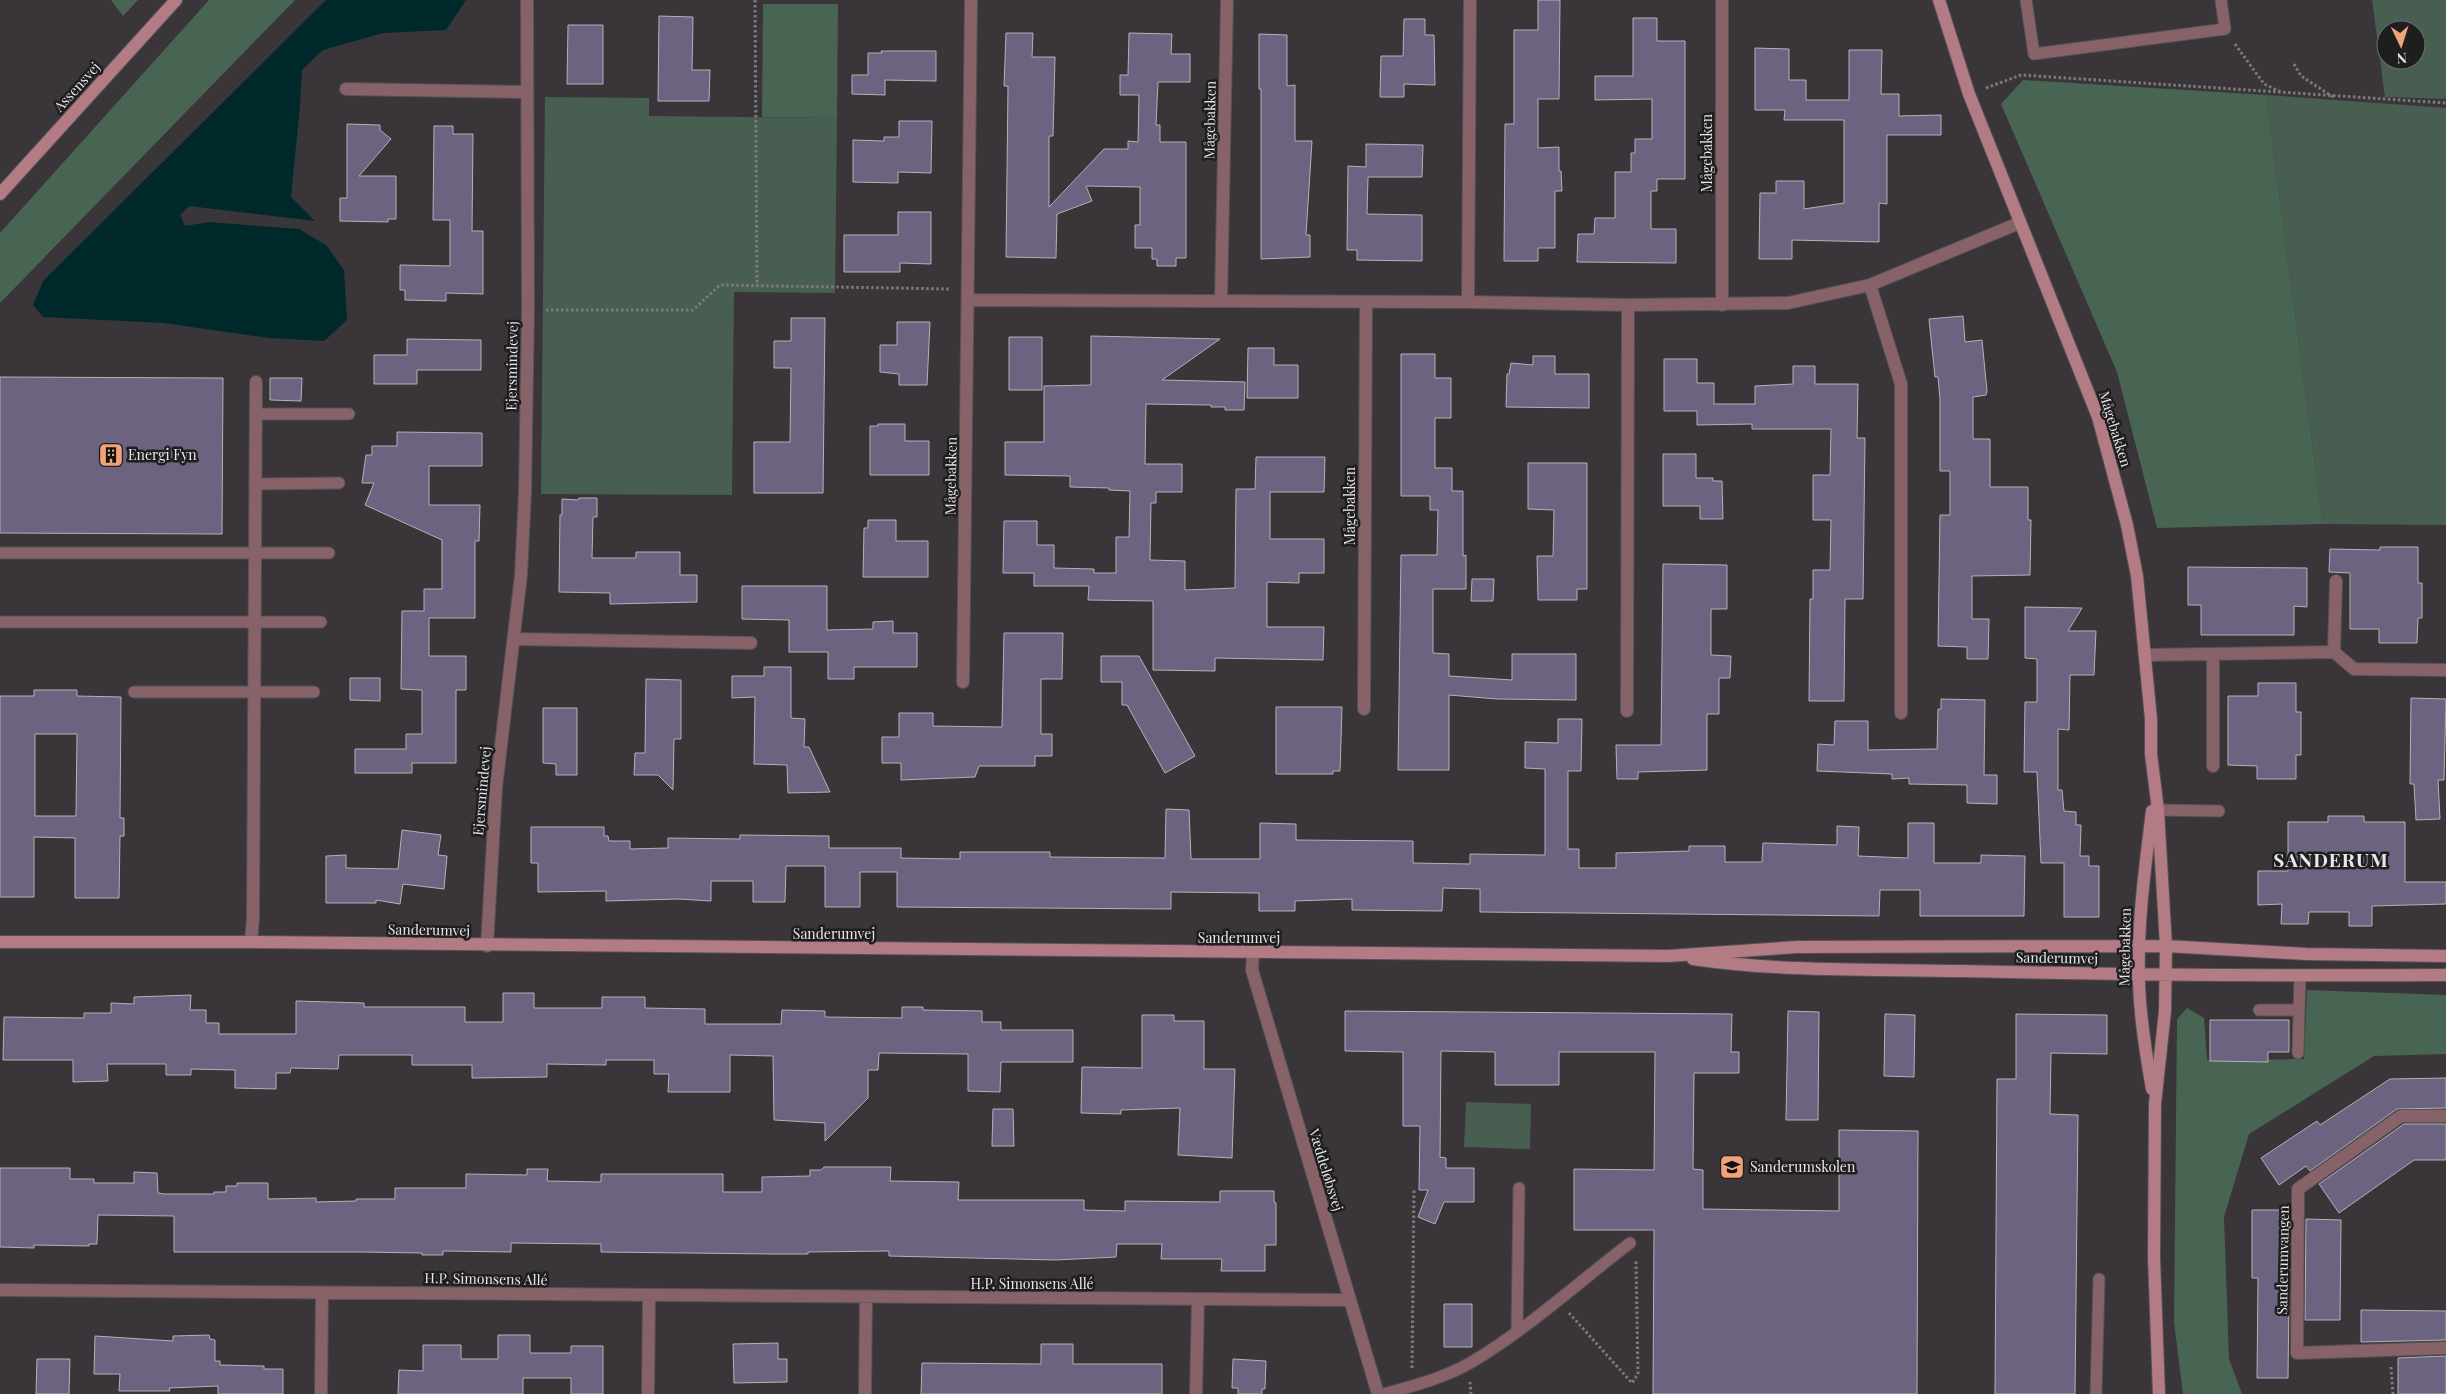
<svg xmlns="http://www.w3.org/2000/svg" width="2446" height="1394" viewBox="0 0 2446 1394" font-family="'Playfair Display',serif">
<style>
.green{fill:#475e50;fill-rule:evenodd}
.forest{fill:#486553}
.water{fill:#00292c}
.building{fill:#6b637f;stroke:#b4b2b8;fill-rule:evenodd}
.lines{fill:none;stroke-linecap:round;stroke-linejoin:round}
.lane-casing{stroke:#555155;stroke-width:13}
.street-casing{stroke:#555155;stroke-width:14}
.secondary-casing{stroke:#555155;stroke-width:14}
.path{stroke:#7d7a7d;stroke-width:3;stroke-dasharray:2.5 2.5;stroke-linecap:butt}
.lane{stroke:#876369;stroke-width:11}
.street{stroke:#876369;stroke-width:12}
.secondary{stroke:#b37b84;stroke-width:12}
.labels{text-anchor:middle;stroke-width:5;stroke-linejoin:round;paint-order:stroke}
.street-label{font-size:14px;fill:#e9e6e9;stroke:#1f1e1f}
.poi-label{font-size:14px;fill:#e9e6e9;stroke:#1f1e1f;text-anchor:start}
.district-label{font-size:19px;font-weight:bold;letter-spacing:1px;fill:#e9e6e9;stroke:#1f1e1f}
</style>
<rect width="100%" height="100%" fill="#393539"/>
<path class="green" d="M2372 0H2446V99L2385 97ZM2386 30H2416V60H2386Z
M2266 95 2446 108V525L2323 524Z
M545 97 649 98V116L837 118 835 293 734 292 732 495 541 494Z
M1466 1102 1531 1104 1530 1149 1464 1147Z"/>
<path class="forest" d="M111 0H138L123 16Z
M209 0H295L0 303V233Z
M763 4H838L837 118 762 117Z
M2023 80 2266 95 2323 524 2157 528 2117 372 2001 104Z
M2307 990 2446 995V1054L2374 1056 2249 1134 2224 1217 2229 1359 2242 1394H2183L2174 1322 2177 1019 2187 1008 2204 1018 2207 1060 2304 1059Z"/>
<path class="water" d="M326 0H466L446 30 383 33 323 50 302 70 300 105 291 197 315 221 189 206 180 215 185 226 209 222 299 229 326 245 344 270 347 320 324 341 269 338 164 323 43 317 33 305 43 281Z"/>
<path class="building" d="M1538 0H1560L1559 99H1538V148L1559 147V171H1561L1562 191H1555V248H1538V261H1504L1505 124H1514V30H1538Z
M659 16 693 17 692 70H710L709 101H658Z
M1633 18H1657V41H1685V179H1657V191H1651V229H1676V263L1577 262 1578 234H1594L1595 218H1615V172H1631V153H1635V139H1652V99L1595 100V76H1633Z
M1404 19H1425V35H1434L1435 85 1404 84V97H1380L1381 56H1403Z
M568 25H603V84H567Z
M1006 33H1033L1032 57H1055L1053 136H1049V207L1104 149H1128V141L1138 142 1139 95H1120V75H1128L1129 33 1172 34 1171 54H1190V82H1158L1156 125H1160V142H1186V258H1176V266H1157V259H1152V248H1135V225H1140V187L1086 186 1092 201 1057 214 1056 258 1006 257 1008 86H1004Z
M1259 34 1287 35V86L1295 85V141H1312L1306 235H1310V257L1261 259V89H1259Z
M1755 48 1789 49V80H1806V100H1849V50H1882L1881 94H1899V116L1941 115V135H1887V204L1879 203V242L1792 240V259H1759L1760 193H1776V181H1804V209L1844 203V120H1784L1785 110H1755Z
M881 51H936V81L885 80V95L852 94V75H868V53H882Z
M899 121H932L931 173 898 172V183L853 182V140L884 141V137H899Z
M347 124 380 125V130L391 139 359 176H396V219H388V222L340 221V198H347Z
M434 126H453V134H473L472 231H483V294L446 293V301L405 300V290H400V265L450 266V220H433Z
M1366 144 1423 145 1422 177H1368L1367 214 1422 215V261L1357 260V250H1347L1348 166 1366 167Z
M898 212H931V264L900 263V272H844V235H898Z
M1963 316 1965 342 1982 340 1987 391 1986 395 1973 397V439H1990V487H2028V520H2031L2030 575 1972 576V619H1989L1988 659H1967V647L1938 646 1940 515H1950V471H1940V399L1938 377H1935L1929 319Z
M791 318H825L823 493H754V442H790L791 368H774V341H791Z
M897 322H930L927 385H899V374L880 372V345H897Z
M1091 336 1220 339 1162 380 1245 382 1244 410H1225V407H1211V405L1146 404 1145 464H1182V492H1156V503H1151L1150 560 1185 561V590L1235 588 1236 489H1255L1256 457H1325L1324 492H1270V539H1324V573H1299V583L1267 582V627H1324L1323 660 1215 658V671L1153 670V601L1088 600 1089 586H1034V573H1003L1004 521H1037V545H1054V568L1094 569V573H1116V537H1129L1130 491 1109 490V488L1070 487V476L1005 475V442H1044V386L1091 385Z
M1009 337H1042V390H1009Z
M407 339 481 340V370H417V384H374V355H407Z
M1248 348H1274V365H1298V398H1247Z
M1401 354H1435V378H1451V418H1435V468H1452V491H1463V556L1466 555V589H1433V653L1449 654V676L1512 680V654H1576V700L1497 699 1449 695V770H1398L1401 555H1437L1438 510H1430V496H1401Z
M1533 356H1555V374H1589V408L1506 407 1507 374H1509L1511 363 1533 365Z
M1664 359H1697V383H1714V404H1755V386L1793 384V366H1815V384H1858L1857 438H1865L1863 599H1845L1844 701H1809L1810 599H1813V570H1830L1831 520H1813V475H1830L1831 429H1752V424L1697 425V411H1664Z
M0 377 223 378 222 534 0 533Z
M270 378H302L301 401 270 400Z
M878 424H905V441H929V475H870V426H878Z
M397 432 482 433V466H429V505H480L479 541H475V618H429V656H466V690H456V763H412V773H355V749H406V734H422V690L401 689 402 611H424V589H442V540L365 505 374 483H362L366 455H372V446H397Z
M1663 454H1696V478H1713V481H1722L1723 519H1700V506H1663Z
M1528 463H1587V589H1577V600H1538L1537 556H1553L1554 510 1528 509Z
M579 498H597V517H593L592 558H636V552H680V575H697V602L610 604V593L559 592 560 515H562V499L578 500Z
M868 520H896V541H928V577H863L864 528H868Z
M2380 547H2418V583H2422V618H2418L2417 643H2379V629H2350V573L2329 572 2330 549 2380 550Z
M1663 564 1727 565V609H1711V655L1731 656 1730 678H1719V714H1707V770L1638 772V779H1617L1616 745H1661Z
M2188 567 2307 568V607L2294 606V635H2201V605H2188Z
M1472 579H1494L1493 601H1471Z
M742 586H827V630L873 629V622L893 621V633H917V667H854V679H828V652H789V620L742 619Z
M2025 607 2082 608 2068 631H2096L2094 675H2070L2069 730 2058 729V790H2062L2064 811 2076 812V825H2081L2080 856H2089V866H2099V917H2064V863H2041L2037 772H2024L2025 702H2037V659L2025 658Z
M1004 633H1063L1062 679H1041V734H1052V756H1035V766H979L975 777 901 780V763H882V737H899V713H933V726L1002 727Z
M1101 656H1139L1195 756 1165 773 1127 705H1122V682H1101Z
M764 667H791V718L805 719 804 747H809L830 792 788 793 787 765 754 764 755 697 732 698V676H764Z
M350 678H380V701L350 700Z
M646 679 681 680V739H674L673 790 658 775H634L635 753H645Z
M2258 683H2296V712H2301V755H2296V779H2257V766L2228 765V696H2258Z
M34 690H77V696L121 697 120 818H124V836H120L119 898H75V838L34 837V897H0V696H34ZM35 734H77L76 816H35Z
M2411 698 2446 699 2444 780H2438L2440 819 2416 820 2414 784H2410Z
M1941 699 1985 700 1984 775H1997V804L1967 803V785L1909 784V778L1892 779V774L1817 771 1818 744 1834 745 1835 721H1868V750L1937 749 1938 709H1941Z
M1276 707H1342L1340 771H1333V774H1276Z
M543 708H577V775H556V764L543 763Z
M1558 719H1582L1581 771H1568V849H1579V868H1616V853L1689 851V846H1725V862H1762L1763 843 1837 845V826L1859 827 1858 856 1908 858V823H1934V863H1981V855L2025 856 2024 916H1920V890H1880L1879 916 1480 912V889L1443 888 1442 911 1352 910V899L1295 901V911H1259V893L1171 892V909L897 907V872H860V907H825V866H786L785 902H753V881H711V901L678 899 606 901V891L538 892V863H531V827H604V836H608L609 841H630V849L668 848V838L740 839V835L829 836V848H901V858L960 859V852H1050V857L1165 858 1166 809 1189 810 1191 859H1260V823L1296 824V840L1413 841V863L1470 864V854L1545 855V769L1525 768V742L1558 743Z
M2328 816H2364V822H2405V882H2446V904L2372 906V926H2349V912H2309L2308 924H2281L2282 904 2258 905V871H2288V822H2328Z
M402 830 441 835 438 855 447 856 444 889 403 884 400 904 376 900V903H326V856L346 855V868L398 869Z
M503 993H534V1008H602V997H645V1008L705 1009V1024H781L782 1010 825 1011V1017L902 1018V1007H923V1010L982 1011V1022H1001V1030H1073V1062H1001L1000 1092 968 1091V1054L879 1053 878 1070H868V1098L825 1141V1123L774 1120 773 1056 730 1055V1092H668L669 1074H654V1060H606V1065L547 1064V1077L472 1078V1065H412V1055H339L338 1069 291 1068 290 1073H276V1089L235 1088V1070L191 1069V1075H166V1064H107L108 1081 73 1082V1060H3L4 1017 84 1018V1013H111V1003L134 1004V997L191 995 190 1010H206V1023H219V1034H296V1001L364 1003V1007H465V1022H503Z
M1345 1011 1732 1014 1731 1052H1739V1073H1694L1693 1169 1703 1170V1209L1839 1211V1130L1918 1131 1917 1394H1653L1654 1230H1574V1169L1654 1170 1655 1052H1559V1085H1495V1052L1441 1051 1440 1157 1446 1158V1168H1474V1202H1444L1435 1224 1418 1217 1428 1190H1419L1420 1126H1403V1052L1345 1051Z
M1788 1011 1819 1012 1818 1120H1786Z
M1885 1014 1915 1015 1914 1077 1884 1076Z
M2016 1014 2107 1015V1054L2051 1053 2050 1114 2078 1115 2075 1394H1995L1997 1079H2016Z
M1142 1015H1174V1021H1204V1069H1235L1232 1158 1178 1155 1180 1108 1121 1110V1114L1081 1113 1082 1067 1142 1068Z
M2210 1020H2289V1052H2268V1062L2210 1061Z
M2446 1078V1108L2397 1109 2310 1171 2306 1166 2279 1185 2261 1158 2317 1121 2320 1125 2390 1079Z
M993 1109H1013L1014 1146H992Z
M2404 1124H2446V1160H2414L2339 1213 2319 1184Z
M824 1167H891L890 1181 959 1182 958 1200H1084V1210L1125 1211V1201L1220 1202V1191H1274V1202L1276 1203V1245H1265V1271H1221L1222 1259H1161L1162 1244H1117L1116 1257 1056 1260 889 1256V1251L808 1252V1254H772L601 1252V1244L511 1243V1252L443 1251V1255H422V1253L361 1252H174V1216L98 1215 97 1244H89V1246L34 1245V1248L0 1247V1168H70V1179H94V1183H134V1172L157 1173 158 1193 164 1194H214V1192H226V1186H237V1183H268V1199L316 1198V1202L356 1201V1199H395V1188H466V1174L527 1175V1169H548L547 1181 601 1182V1174H723V1192H762V1177L810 1176V1170H821Z
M2252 1210H2283V1219H2290L2288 1378H2257L2258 1278H2252Z
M2306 1219 2341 1220 2340 1320H2305Z
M1444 1304H1472V1347H1444Z
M2361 1310 2446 1311V1340L2361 1342Z
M209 1335 210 1339 215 1340V1361H220V1365L264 1366V1369H283V1394H218V1386L169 1388 170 1391H119L120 1374H94L95 1336 173 1341V1336Z
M498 1335H530V1353H571V1346H603V1394H571V1378H523V1394H398L399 1370 423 1371V1345H461V1359H498Z
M778 1343V1359H787V1382L734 1383 733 1344Z
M1041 1344H1073V1364H1162V1394H921L922 1363 1041 1364Z
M2446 1356V1394H2398V1358Z
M37 1359H70L69 1394H36Z
M1233 1359 1266 1361 1265 1389H1262V1394H1238V1388H1232Z"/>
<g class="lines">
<defs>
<path id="lane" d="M2026 0 2034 54 2225 29 2221 0
M256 414H349
M255 484 339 483
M0 553H329
M0 622H321
M134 692H314
M2158 810 2219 811
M2259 1010H2299
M2298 1053 2300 976
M1517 1331 1519 1188
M1384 1394C1413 1386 1444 1378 1470 1363 1525 1331 1579 1282 1630 1243
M2096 1394 2099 1279"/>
<path id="street" d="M1722 1V305
M346 89 527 92
M1870 285 1901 384V713
M969 300 1468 302 1628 305 1788 303 1870 285 2019 223
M1221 301 1227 0
M1468 302 1470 0
M514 639 751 643
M2334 652 2336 581
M2145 655 2334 652 2354 669 2446 670
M963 682 971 0
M1364 709 1366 302
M1627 711 1628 305
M2213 766V654
M251 942 253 918 256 382
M487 946 496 788 521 575 525 493 528 310 527 0
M1253 953 1252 970 1378 1394
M2446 1116H2401L2298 1189 2297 1353 2446 1348
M0 1290 1349 1300
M321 1394 322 1293
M648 1394 649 1296
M865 1394 866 1298
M1196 1394 1198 1300"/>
<path id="secondary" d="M1939 0 1969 94 2098 417 2127 525 2137 576 2151 719V754L2158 810 2166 946 2165 1011 2155 1104 2154 1258 2159 1394
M0 194 176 0
M2152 811C2145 868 2137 925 2139 983 2140 1018 2146 1054 2152 1089
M0 942H251L1668 956 1797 947 2166 946 2306 954 2446 956
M1693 959C1782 972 1872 969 1961 971 2123 975 2284 976 2446 975"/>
</defs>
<use href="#lane" class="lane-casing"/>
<use href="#street" class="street-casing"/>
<use href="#secondary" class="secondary-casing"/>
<path class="path" d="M755 0 757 286
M2235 44 2264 84 2281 92
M2294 64 2301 76 2333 97
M1986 88 2021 75 2446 103
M546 310H693L720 285 950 289
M1569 1313 1632 1383 1638 1374 1636 1261
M2391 1367 2393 1394
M1412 1368 1414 1189
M1470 1382 1471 1394"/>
<use href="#lane" class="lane"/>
<use href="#street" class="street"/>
<use href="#secondary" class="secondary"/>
</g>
<defs>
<symbol id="building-square" viewBox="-11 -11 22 22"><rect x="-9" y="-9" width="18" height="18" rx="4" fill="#f0a279" stroke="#1f1e1f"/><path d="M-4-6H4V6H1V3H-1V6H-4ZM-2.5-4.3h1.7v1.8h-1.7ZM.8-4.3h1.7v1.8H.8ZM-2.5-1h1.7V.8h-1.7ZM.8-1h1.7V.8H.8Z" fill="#111"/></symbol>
<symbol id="school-square" viewBox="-11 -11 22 22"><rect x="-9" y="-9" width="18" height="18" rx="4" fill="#f0a279" stroke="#1f1e1f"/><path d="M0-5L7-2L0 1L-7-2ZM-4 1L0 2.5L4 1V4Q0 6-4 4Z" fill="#111"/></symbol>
</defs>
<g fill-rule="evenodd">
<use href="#building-square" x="97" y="441" width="28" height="28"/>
<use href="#school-square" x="1718" y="1153" width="28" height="28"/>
</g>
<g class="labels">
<g class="street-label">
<text transform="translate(77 87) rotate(-48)" y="5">Assensvej</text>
<text transform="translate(1210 120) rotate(-89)" y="5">Mågebakken</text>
<text transform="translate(1707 153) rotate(-90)" y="5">Mågebakken</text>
<text transform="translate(512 366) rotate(-89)" y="5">Ejersmindevej</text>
<text transform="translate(2115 429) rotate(73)" y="5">Mågebakken</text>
<text transform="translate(951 476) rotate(-89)" y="5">Mågebakken</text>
<text transform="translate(1350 506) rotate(-90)" y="5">Mågebakken</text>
<text transform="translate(482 791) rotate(-85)" y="5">Ejersmindevej</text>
<text transform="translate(429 930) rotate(1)" y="5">Sanderumvej</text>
<text x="834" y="939">Sanderumvej</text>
<text x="1239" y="943">Sanderumvej</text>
<text transform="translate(2125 947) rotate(-89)" y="5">Mågebakken</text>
<text transform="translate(2057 958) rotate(1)" y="5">Sanderumvej</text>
<text transform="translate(1326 1170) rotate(73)" y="5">Væddeløbsvej</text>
<text transform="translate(2283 1260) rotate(-89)" y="5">Sanderumvangen</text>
<text transform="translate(486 1279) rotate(1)" y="5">H.P. Simonsens Allé</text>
<text x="1032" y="1289">H.P. Simonsens Allé</text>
</g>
<g class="poi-label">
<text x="128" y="460">Energi Fyn</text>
<text x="1750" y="1172">Sanderumskolen</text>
</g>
<g class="district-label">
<text x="2331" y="867">SANDERUM</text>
</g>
</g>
<g transform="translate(2401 45) rotate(176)"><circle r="24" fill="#1f1e1f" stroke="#706e70"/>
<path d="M0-4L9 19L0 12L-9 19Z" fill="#f0a279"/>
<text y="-8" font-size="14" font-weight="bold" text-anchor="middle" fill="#e9e6e9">N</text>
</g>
</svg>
